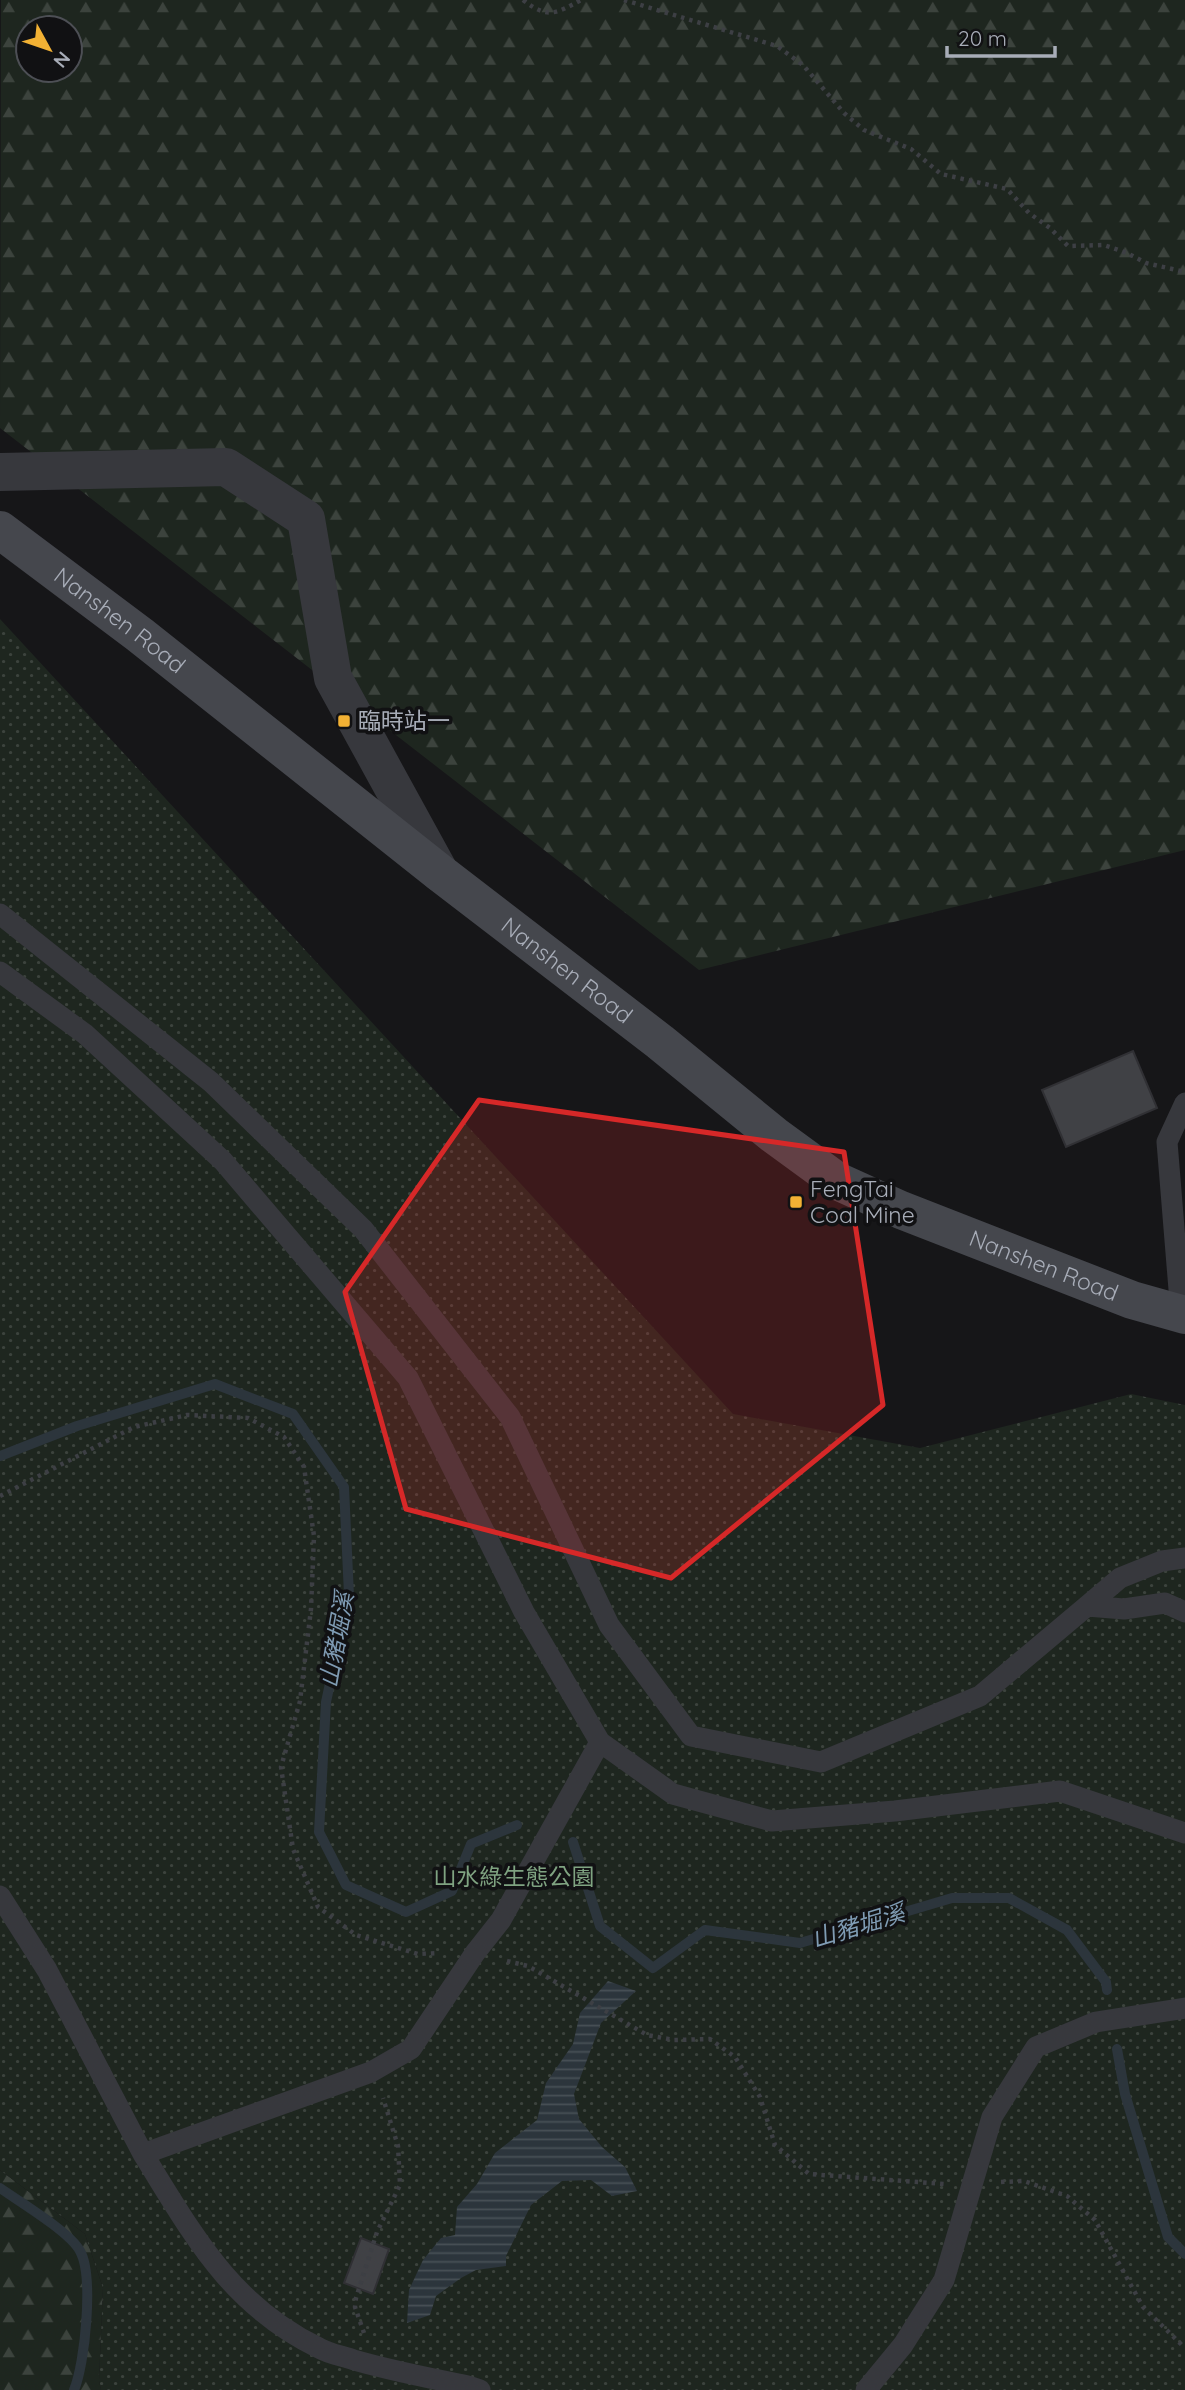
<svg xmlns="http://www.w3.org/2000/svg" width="1185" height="2390" viewBox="0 0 1185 2390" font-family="Quicksand,'Noto Sans TC',sans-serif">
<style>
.forest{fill:url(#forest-firs);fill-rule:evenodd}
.park{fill:url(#park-dots)}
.water{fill:url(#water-rules)}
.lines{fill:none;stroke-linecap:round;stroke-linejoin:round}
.stream{stroke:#2c353c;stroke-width:10}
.building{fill:#404145;stroke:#303034;stroke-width:2}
.path{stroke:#3d3f44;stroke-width:4.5;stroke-dasharray:3.5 5;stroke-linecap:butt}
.lane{stroke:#37383d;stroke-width:21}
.street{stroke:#37383d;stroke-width:38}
.secondary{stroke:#45474d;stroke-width:38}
.marked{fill:#d62828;fill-opacity:0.2;stroke:#d62828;stroke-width:5;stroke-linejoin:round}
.poi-dot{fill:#f2b134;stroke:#111113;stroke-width:2.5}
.labels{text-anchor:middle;stroke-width:7;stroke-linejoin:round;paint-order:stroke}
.street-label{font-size:23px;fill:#a8adb8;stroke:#111113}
.poi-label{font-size:23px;fill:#a8adb8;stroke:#111113;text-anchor:start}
.park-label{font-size:23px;fill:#7fa381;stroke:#111113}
.water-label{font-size:24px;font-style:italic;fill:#7f9bb3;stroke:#111113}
</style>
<defs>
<pattern id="forest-firs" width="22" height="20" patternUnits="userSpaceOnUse" patternTransform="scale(1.75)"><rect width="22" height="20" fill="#1e261f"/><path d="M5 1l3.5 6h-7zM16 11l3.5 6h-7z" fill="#3c433d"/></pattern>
<pattern id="park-dots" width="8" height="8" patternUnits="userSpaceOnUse" patternTransform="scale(1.75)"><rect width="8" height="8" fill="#1e261f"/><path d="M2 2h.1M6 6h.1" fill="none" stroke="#3c433d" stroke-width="1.8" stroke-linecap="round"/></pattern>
<pattern id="water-rules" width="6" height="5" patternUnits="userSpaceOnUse" patternTransform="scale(1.75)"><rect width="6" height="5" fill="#2c353c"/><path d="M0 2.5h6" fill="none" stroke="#485056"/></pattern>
</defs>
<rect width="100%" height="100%" fill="#161618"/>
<path class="forest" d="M1 0H1185V850L699 970 0 428ZM28 28H70V70H28Z
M0 2170 85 2234 103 2288 99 2381 101 2390H0Z"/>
<path class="park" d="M0 619 733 1414 920 1448 1131 1394 1185 1405V2390H101L99 2381 103 2288 85 2234 0 2170Z"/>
<path class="water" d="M608 1981 636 1991 601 2023 574 2094 579 2119 602 2147 625 2167 637 2191 612 2196 591 2180 562 2181 531 2205 506 2256V2266L476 2270 461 2278 436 2296 430 2315 407 2323 409 2290 423 2260 441 2238 455 2235 457 2207 477 2184 495 2153 537 2120 546 2083 573 2044 580 2013Z"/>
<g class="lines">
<path class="stream" d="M0 1456 77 1426 215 1384 293 1414 344 1487 349 1595 326 1702 319 1832 346 1885 406 1912 452 1891 471 1844 517 1825
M573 1842 600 1926 653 1968 705 1930 800 1943 952 1898H1009L1067 1930 1106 1982 1107 1990
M1117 2049 1125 2094 1168 2237 1185 2254
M0 2188C20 2202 70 2232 80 2251 94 2276 85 2364 74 2390"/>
</g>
<path class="building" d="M1133 1051 1157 1108 1066 1147 1042 1090Z
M361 2238 389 2249 373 2294 344 2283Z"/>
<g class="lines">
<path class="path" d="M523 0C548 19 555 14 581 0
M624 0 777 46 803 65 844 113 864 130 911 149 941 174 1007 189 1029 213 1050 228 1068 246 1104 245 1127 253 1146 263 1185 272
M0 1496 134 1427 187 1415 248 1418 284 1437 304 1467 314 1536 311 1609 300 1701 281 1767 293 1849 318 1907 356 1935 418 1954 439 1953
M507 1961 528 1966 647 2035 674 2040 710 2039 735 2057 760 2097 775 2145 809 2174 944 2184
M1001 2182 1024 2181 1067 2196 1095 2220 1143 2307 1185 2348
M364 2333 355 2307 356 2298 377 2232 400 2185 398 2146 383 2098"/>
<path class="lane" d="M0 914 211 1082 363 1229 510 1417 609 1625 691 1736 821 1762 980 1696 1087 1606 1124 1609 1165 1603 1185 1612
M0 972 85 1034 223 1161 408 1378 524 1612 600 1742 673 1794 772 1821 895 1811 1060 1791 1185 1833
M1181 1314 1167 1142 1185 1103
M1087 1606 1120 1578 1162 1561 1185 1558
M0 1896 47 1970 143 2154
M480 2390 468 2386C430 2378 392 2371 354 2360 343 2356 329 2354 319 2348 229 2304 193 2234 143 2154L371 2072 411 2049 475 1953 501 1920 600 1742
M866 2390 903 2345 944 2280 992 2117 1036 2047 1096 2022 1185 2008"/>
<path class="street" d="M0 472 226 467 306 519 333 678 440 873"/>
<path class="secondary" id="s1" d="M0 530 140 635 440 873 660 1042 774 1135 837 1181 901 1210 1132 1300 1185 1315"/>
</g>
<path class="marked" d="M479 1100 844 1152 883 1405 671 1578 406 1509 345 1292Z"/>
<g class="poi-dot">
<rect x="337" y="714" width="14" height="14" rx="3.5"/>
<rect x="789" y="1195" width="14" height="14" rx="3.5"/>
</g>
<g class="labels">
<g class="street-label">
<text dy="8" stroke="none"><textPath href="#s1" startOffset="150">Nanshen Road</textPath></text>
<text dy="8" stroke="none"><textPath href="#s1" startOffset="718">Nanshen Road</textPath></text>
<text dy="8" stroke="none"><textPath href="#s1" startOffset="1284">Nanshen Road</textPath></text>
</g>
<g class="poi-label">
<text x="358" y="729">臨時站一</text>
<text x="810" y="1197">FengTai<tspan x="810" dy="26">Coal Mine</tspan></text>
</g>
<g class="park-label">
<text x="514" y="1885">山水綠生態公園</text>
</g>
<g class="water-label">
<text transform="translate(337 1640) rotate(-80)" y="8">山豬堀溪</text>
<text transform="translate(858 1926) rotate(-17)" y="8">山豬堀溪</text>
</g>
</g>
<g transform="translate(49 49) rotate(130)"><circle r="33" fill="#111113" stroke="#4d4f55" stroke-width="2"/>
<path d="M0-5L12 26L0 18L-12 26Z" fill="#f2b134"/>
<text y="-10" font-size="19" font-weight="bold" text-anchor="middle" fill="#a8adb8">N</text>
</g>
<path d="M947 46v10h108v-10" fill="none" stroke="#a8adb8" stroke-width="3.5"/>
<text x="958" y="46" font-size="21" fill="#a8adb8" stroke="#111113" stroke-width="5" paint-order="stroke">20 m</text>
</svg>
